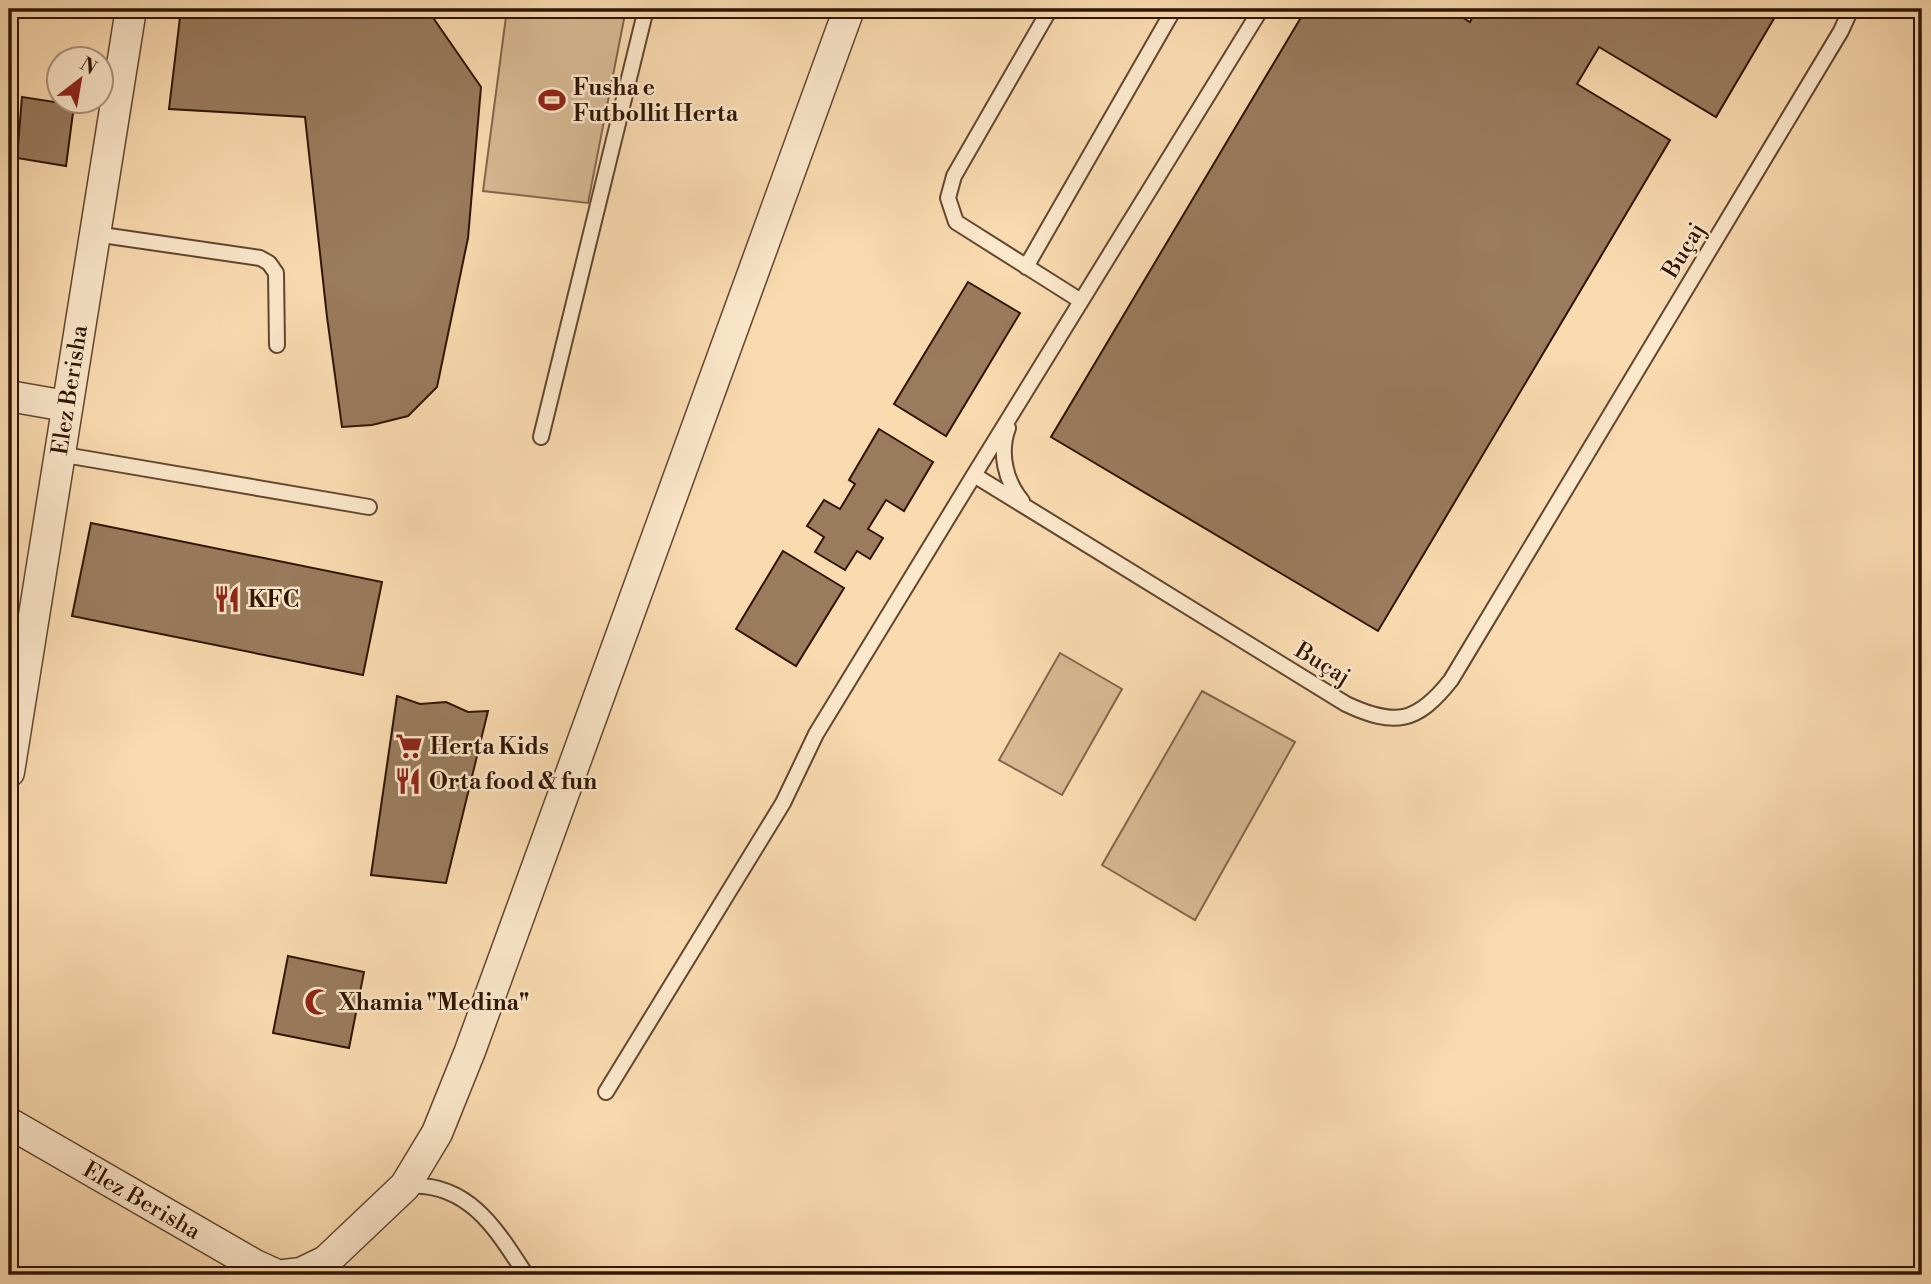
<svg xmlns="http://www.w3.org/2000/svg" width="1931" height="1284" viewBox="0 0 1931 1284" font-family="'Libre Bodoni',serif">
<style>
.grass{fill:#d7b993;stroke:#83664c;stroke-width:2}
.building{fill:#997b5d;stroke:#2f1404;stroke-width:2}
.lines{fill:none;stroke-linecap:round;stroke-linejoin:round}
.lane-casing{stroke:#62462f;stroke-width:18}
.street-casing{stroke:#62462f;stroke-width:33}
.lane{stroke:#fce8cc;stroke-width:14}
.street{stroke:#fce8cc;stroke-width:30}
.labels{text-anchor:middle;stroke-width:5;stroke-linejoin:round;paint-order:stroke}
.poi-label{font-size:23px;font-weight:bold;fill:#2f1404;stroke:#fce8cc;text-anchor:start}
.street-label{font-size:23px;fill:#2f1404;stroke:#fce8cc}
</style>
<rect width="100%" height="100%" fill="#fadbb0"/>
<filter id="stains"><feTurbulence type="fractalNoise" baseFrequency=".00286" numOctaves="4"/><feColorMatrix values="0 0 0 0 .2 0 0 0 0 .09 0 0 0 0 .02 0 0 0 .5 -.17"/></filter>
<radialGradient id="worn" r=".72"><stop offset=".6" stop-color="#630" stop-opacity="0"/><stop offset="1" stop-color="#630" stop-opacity=".3"/></radialGradient>
<path class="grass" d="M507 9H626L588 203 483 191Z
M1060 653 1122 689 1062 795 999 760Z
M1202 691 1295 742 1195 920 1102 865Z"/>
<path class="building" d="M181 9H427L481 87 468 238 437 387 408 416 372 425 342 427 327 317 305 117 169 109Z
M1306 9H1448L1470 22 1477 9 1779 10 1716 117 1599 47 1577 84 1670 140 1378 631 1051 437Z
M22 97 74 105 66 166 17 158Z
M968 282 1020 313 946 436 894 404Z
M879 429 933 462 904 511 886 500 868 529 883 538 870 559 857 551 845 570 815 552 824 537 807 526 824 500 840 509 855 484 849 480Z
M91 523 382 582 363 675 72 616Z
M783 551 844 588 796 666 736 629Z
M397 696 420 704 446 702 468 712 488 711 446 883 371 875Z
M288 956 364 972 349 1048 273 1033Z"/>
<g class="lines">
<defs>
<path id="lane" d="M1050 9 954 176 948 198 956 222 1081 301
M1261 9 974 475 1346 704C1395 727 1417 723 1451 680L1841 31 1851 9
M95 234 260 258 269 263 276 273 277 345
M1026 267 1174 9
M1008 428C999 452 1005 481 1022 501
M541 437 646 9
M59 454 369 507
M606 1092 783 803 816 734 974 475
M407 1186C468 1181 497 1230 526 1275"/>
<path id="street" d="M9 396 66 406
M9 772 131 9
M9 1123 255 1265 277 1275
M284 1275 301 1273 326 1261 405 1186 437 1133 470 1051 849 9"/>
</defs>
<use href="#lane" class="lane-casing"/>
<use href="#street" class="street-casing"/>
<use href="#lane" class="lane"/>
<use href="#street" class="street"/>
</g>
<defs>
<symbol id="stadium-bare" viewBox="-9 -9 18 18"><path d="M0-5a6.5 5 0 1 0 0 10a6.5 5 0 1 0 0-10ZM-3.5-1.8h7v3.6h-7Z" fill="#8f2418" stroke="#fce8cc" stroke-width="2.5" paint-order="stroke"/></symbol>
<symbol id="restaurant-bare" viewBox="-9 -9 18 18"><path d="M-5-6h1v4h1v-4h1v4h1v-4h1v5L-1.5 .5V6h-2V.5L-5-1ZM5-6V6H3V1.5H1.5Q1.5-4 5-6Z" fill="#8f2418" stroke="#fce8cc" stroke-width="2.5" paint-order="stroke"/></symbol>
<symbol id="supermarket-bare" viewBox="-9 -9 18 18"><path d="M-6-5.5h2.5l.6 2H6L4.5 2H-2.5L-4.4-4H-6ZM-1.5 3.2a1.3 1.3 0 1 0 .1 0ZM3 3.2a1.3 1.3 0 1 0 .1 0Z" fill="#8f2418" stroke="#fce8cc" stroke-width="2.5" paint-order="stroke"/></symbol>
<symbol id="mosque-bare" viewBox="-9 -9 18 18"><path d="M3.5-4.9A6 6 0 1 0 3.5 4.9A5 5 0 1 1 3.5-4.9Z" fill="#8f2418" stroke="#fce8cc" stroke-width="2.5" paint-order="stroke"/></symbol>
</defs>
<g fill-rule="evenodd">
<use href="#stadium-bare" x="533" y="81" width="38" height="38"/>
<use href="#restaurant-bare" x="208" y="580" width="38" height="38"/>
<use href="#supermarket-bare" x="390" y="727" width="38" height="38"/>
<use href="#restaurant-bare" x="389" y="762" width="38" height="38"/>
<use href="#mosque-bare" x="299" y="983" width="38" height="38"/>
</g>
<g class="labels">
<g class="poi-label">
<text x="573" y="95">Fusha e<tspan x="573" dy="26">Futbollit Herta</tspan></text>
<text x="248" y="607">KFC</text>
<text x="430" y="754">Herta Kids</text>
<text x="429" y="789">Orta food &amp; fun</text>
<text x="339" y="1010">Xhamia "Medina"</text>
</g>
<g class="street-label">
<text transform="translate(1683 250) rotate(-59)" y="8">Buçaj</text>
<text transform="translate(69 390) rotate(-81)" y="8">Elez Berisha</text>
<text transform="translate(1323 663) rotate(31)" y="8">Buçaj</text>
<text transform="translate(142 1200) rotate(30)" y="8">Elez Berisha</text>
</g>
</g>
<rect width="1931" height="1284" fill="none" stroke="#fadbb0" stroke-width="35"/>
<rect x="10" y="10" width="1910" height="1263" fill="none" stroke="#2f1404" stroke-width="3.5"/>
<rect x="18" y="18" width="1896" height="1249" fill="none" stroke="#2f1404" stroke-width="2"/>
<g transform="translate(80 80) rotate(31)"><circle r="33" fill="#fce8cc" stroke="#aa937c" stroke-width="2"/>
<path d="M0-5L12 26L0 18L-12 26Z" fill="#8f2418"/>
<text y="-10" font-size="19" font-weight="bold" text-anchor="middle" fill="#2f1404">N</text>
</g>
<rect width="100%" height="100%" filter="url(#stains)"/>
<rect width="100%" height="100%" fill="url(#worn)"/>
</svg>
